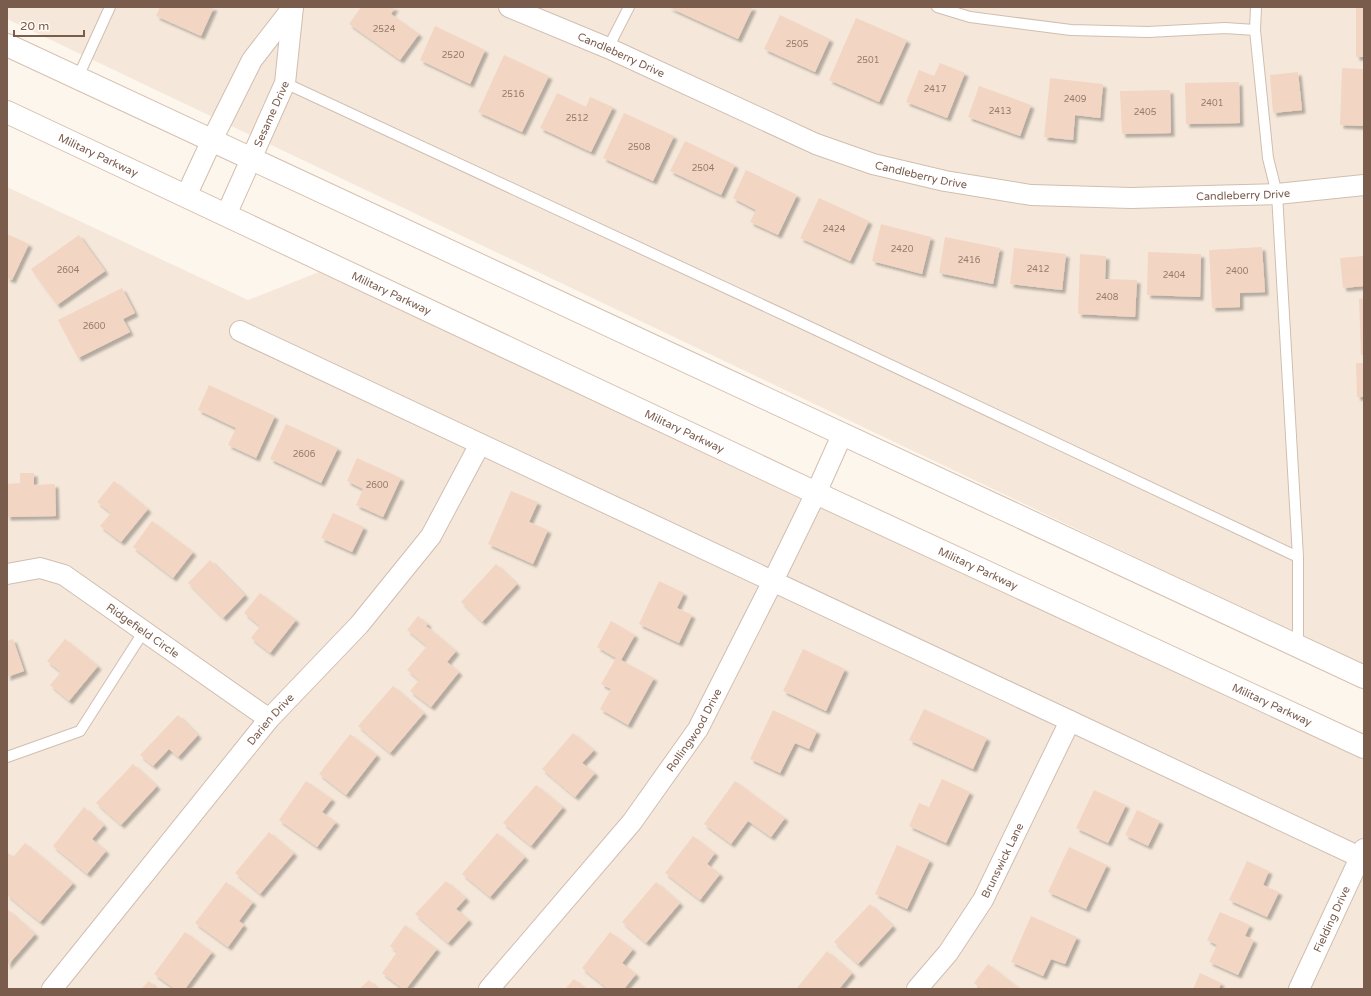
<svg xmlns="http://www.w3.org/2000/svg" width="1371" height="996" viewBox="0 0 1371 996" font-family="'Varela Round',sans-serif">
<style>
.residential{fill:#f5e8da}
.building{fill:#f3d5c3;filter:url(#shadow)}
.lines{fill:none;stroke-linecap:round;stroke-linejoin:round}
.lane-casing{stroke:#d1beb0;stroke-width:12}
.street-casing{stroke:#d1beb0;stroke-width:22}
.secondary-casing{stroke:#d6c0b0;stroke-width:24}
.lane{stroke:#fff;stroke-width:10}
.street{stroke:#fff;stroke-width:20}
.secondary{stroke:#fff;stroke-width:22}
.labels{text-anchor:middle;stroke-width:3;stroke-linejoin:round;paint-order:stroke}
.number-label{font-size:9px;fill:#987a6a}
.street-label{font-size:11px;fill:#7a5c4d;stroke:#fffaf3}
</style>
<defs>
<filter id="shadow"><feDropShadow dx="3.5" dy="3.5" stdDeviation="1" flood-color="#0004"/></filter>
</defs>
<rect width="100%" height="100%" fill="#fdf6ec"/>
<path class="residential" d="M7 7H1364V666L7 19Z
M7 187 248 300 319 272 1364 760V989H7Z"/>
<path class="building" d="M160 7H214L201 36 156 16Z
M361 7H395L391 14 419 34 400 60 349 24Z
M668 7H753L738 39Z
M1356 7H1364V57H1356Z
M780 15 830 39 815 72 764 49Z
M856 18 907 40 879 102 829 80Z
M435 26 485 50 470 84 420 60Z
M504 55 549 76 522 132 478 112Z
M940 63 965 73 947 118 906 102 919 70 934 76Z
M1342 68 1364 69V126L1340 125Z
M1298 72 1302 110 1273 113 1270 75Z
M1050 78 1103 84 1100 118 1075 115 1073 140 1044 137Z
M1239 82 1240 123 1186 124 1185 83Z
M979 86 1031 105 1020 136 968 117Z
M1170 90 1171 133 1122 134 1120 91Z
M557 93 586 107 590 97 613 107 591 152 540 128Z
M624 113 674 136 653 181 603 158Z
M685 141 735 165 721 195 670 171Z
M746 170 797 195 778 235 750 222 756 210 733 198Z
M819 198 869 221 850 261 800 238Z
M881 224 931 237 922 274 872 261Z
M7 234 29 244 12 280 7 278Z
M79 235 105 271 57 305 31 269Z
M945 237 1000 248 993 284 939 273Z
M1262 247 1265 292 1240 293V307L1212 308 1209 250Z
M1014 248 1066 254 1062 290 1010 284Z
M1148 252 1201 254 1200 297 1147 295Z
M1080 254 1106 256 1105 279 1137 280 1135 317 1078 314Z
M1364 256V286L1343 288 1340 258Z
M122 288 135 313 123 319 130 332 78 358 58 320Z
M1364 298V355H1361L1359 299Z
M1356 363H1364V397H1357Z
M209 385 275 416 256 458 228 445 236 428 198 410Z
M286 424 338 448 321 483 270 459Z
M357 458 401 478 383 517 356 505 363 489 347 481Z
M20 473H34V485L55 484 56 516 7 517V484L20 483Z
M114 481 148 509 121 542 100 526 111 513 97 502Z
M511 491 538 502 529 522 548 530 533 564 488 544Z
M333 513 364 527 352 552 321 538Z
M152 521 193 552 173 578 133 547Z
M210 560 245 595 223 618 188 583Z
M496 564 517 584 482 622 461 602Z
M659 581 684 593 677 608 692 615 679 643 639 624Z
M260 593 296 620 270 653 251 638 260 626 244 613Z
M418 616 428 624 426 626 456 651 447 662 459 672 431 707 410 691 419 680 407 670 427 646 407 630Z
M611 621 635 635 621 660 654 678 628 725 600 709 611 689 601 684 616 658 597 647Z
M13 639 24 671 7 677V641Z
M65 639 98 666 69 701 50 685 61 672 47 661Z
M803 649 845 669 826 711 783 691Z
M393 686 424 713 390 753 358 726Z
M924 709 987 738 973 769 909 740Z
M773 710 817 731 809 749 795 743 780 773 750 759Z
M178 715 198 735 178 757 169 749 153 766 140 755Z
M573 733 594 750 582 763 595 773 575 797 542 769Z
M350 734 377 755 346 795 319 774Z
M133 764 157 786 121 825 96 803Z
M942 779 970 792 946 843 909 826 919 803 929 807Z
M306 781 332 799 322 812 336 822 317 847 279 820Z
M735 781 785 818 771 837 748 821 731 844 704 824Z
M536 785 563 807 531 846 503 823Z
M1094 790 1126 805 1108 843 1076 828Z
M84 807 104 825 92 839 106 851 87 874 53 846Z
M1137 810 1160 821 1148 846 1125 835Z
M269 832 294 853 260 894 235 873Z
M497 833 525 857 490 897 462 874Z
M693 836 715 853 707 864 720 874 700 900 665 873Z
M25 843 73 883 40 922 7 895V852L13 857Z
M897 845 930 860 907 909 875 894Z
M1069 847 1107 865 1086 909 1048 892Z
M1247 861 1269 871 1263 885 1279 892 1267 917 1229 900Z
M446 881 466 898 456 909 469 920 448 943 415 914Z
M226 882 253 902 239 921 244 925 228 947 195 923Z
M656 882 680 903 646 943 622 922Z
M870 904 893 926 858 964 834 942Z
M7 909 35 934 7 966Z
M1220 912 1250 925 1245 936 1254 940 1238 975 1209 962 1217 945 1207 940Z
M1031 916 1077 937 1065 964 1051 959 1043 976 1011 962Z
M405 925 437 949 406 989H403L382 973 397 952 390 946Z
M185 932 212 952 185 989H175L154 974Z
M610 932 633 949 622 963 636 974 624 989H608L582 968Z
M827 951 852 973 839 989H796Z
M988 964 1020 989H982L974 983Z
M1200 973 1221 983 1219 989H1193Z
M574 979 586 989H565Z
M369 980 378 989H359Z
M149 981 157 989H141Z"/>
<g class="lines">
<defs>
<path id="lane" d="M937 7 970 17 1071 30 1148 32 1225 28 1255 30
M1256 7 1255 30 1268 158 1277 194 1298 557
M608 48 629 7
M78 77 110 7
M285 83 795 320 1298 557V645
M7 757 80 731 144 631"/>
<g id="street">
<path id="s1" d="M509 7 608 48 816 144 873 164 945 181 1031 195 1131 198 1277 194 1364 185"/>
<path d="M186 196 212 140 252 60 293 7"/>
<path id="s2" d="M226 215 285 83 293 7"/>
<path d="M240 331 1364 859"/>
<path id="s3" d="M7 574 40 568 64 575 269 719"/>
<path id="s4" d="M52 989 269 719 359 625 431 536 480 444"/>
<path id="s5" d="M489 989 632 822 698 729 773 581 816 493 842 435"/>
<path id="s6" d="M917 989 948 953 983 900 1070 721"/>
<path id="s7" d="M1299 989 1364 849"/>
</g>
<g id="secondary">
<path d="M7 45 1364 677"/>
<path id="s8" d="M7 112 816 493 1364 747"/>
</g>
</defs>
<use href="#lane" class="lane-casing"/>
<use href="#street" class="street-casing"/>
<use href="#secondary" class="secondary-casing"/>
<use href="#lane" class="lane"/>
<use href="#street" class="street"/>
<use href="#secondary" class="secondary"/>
</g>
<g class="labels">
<g class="number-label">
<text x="384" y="32">2524</text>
<text x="797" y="47">2505</text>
<text x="453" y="58">2520</text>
<text x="868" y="63">2501</text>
<text x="935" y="92">2417</text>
<text x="513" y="97">2516</text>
<text x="1075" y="102">2409</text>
<text x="1212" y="106">2401</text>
<text x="1000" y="114">2413</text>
<text x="1145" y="115">2405</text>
<text x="577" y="121">2512</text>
<text x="639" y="150">2508</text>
<text x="703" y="171">2504</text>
<text x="834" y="232">2424</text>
<text x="902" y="252">2420</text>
<text x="969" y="263">2416</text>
<text x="1038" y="272">2412</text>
<text x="68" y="273">2604</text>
<text x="1237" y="274">2400</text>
<text x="1174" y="278">2404</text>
<text x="1107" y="300">2408</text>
<text x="94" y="329">2600</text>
<text x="304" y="457">2606</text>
<text x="377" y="488">2600</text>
</g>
<g class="street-label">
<text dy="4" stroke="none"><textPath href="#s1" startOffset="122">Candleberry Drive</textPath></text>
<text dy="4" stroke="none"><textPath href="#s2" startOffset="111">Sesame Drive</textPath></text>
<text dy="4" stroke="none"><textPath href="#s8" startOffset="101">Military Parkway</textPath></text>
<text dy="4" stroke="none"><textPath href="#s1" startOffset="446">Candleberry Drive</textPath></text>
<text dy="4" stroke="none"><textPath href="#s1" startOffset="770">Candleberry Drive</textPath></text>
<text dy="4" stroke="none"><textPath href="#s8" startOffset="425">Military Parkway</textPath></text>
<text dy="4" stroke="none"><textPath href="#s8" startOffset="749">Military Parkway</textPath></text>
<text dy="4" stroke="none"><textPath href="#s8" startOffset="1073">Military Parkway</textPath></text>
<text dy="4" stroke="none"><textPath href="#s3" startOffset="155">Ridgefield Circle</textPath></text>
<text dy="4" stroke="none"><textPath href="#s8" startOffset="1397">Military Parkway</textPath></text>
<text dy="4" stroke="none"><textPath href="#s4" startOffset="347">Darien Drive</textPath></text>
<text dy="4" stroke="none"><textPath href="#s5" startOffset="331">Rollingwood Drive</textPath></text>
<text dy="4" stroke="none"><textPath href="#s6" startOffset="155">Brunswick Lane</textPath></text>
<text dy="4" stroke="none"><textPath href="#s7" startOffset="77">Fielding Drive</textPath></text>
</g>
</g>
<rect width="1371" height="996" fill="none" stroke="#7a5c4d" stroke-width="16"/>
<path d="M14 30v6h70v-6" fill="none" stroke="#7a5c4d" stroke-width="2"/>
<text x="20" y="30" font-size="12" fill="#7a5c4d" stroke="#fffaf3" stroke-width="3" paint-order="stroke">20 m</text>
</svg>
